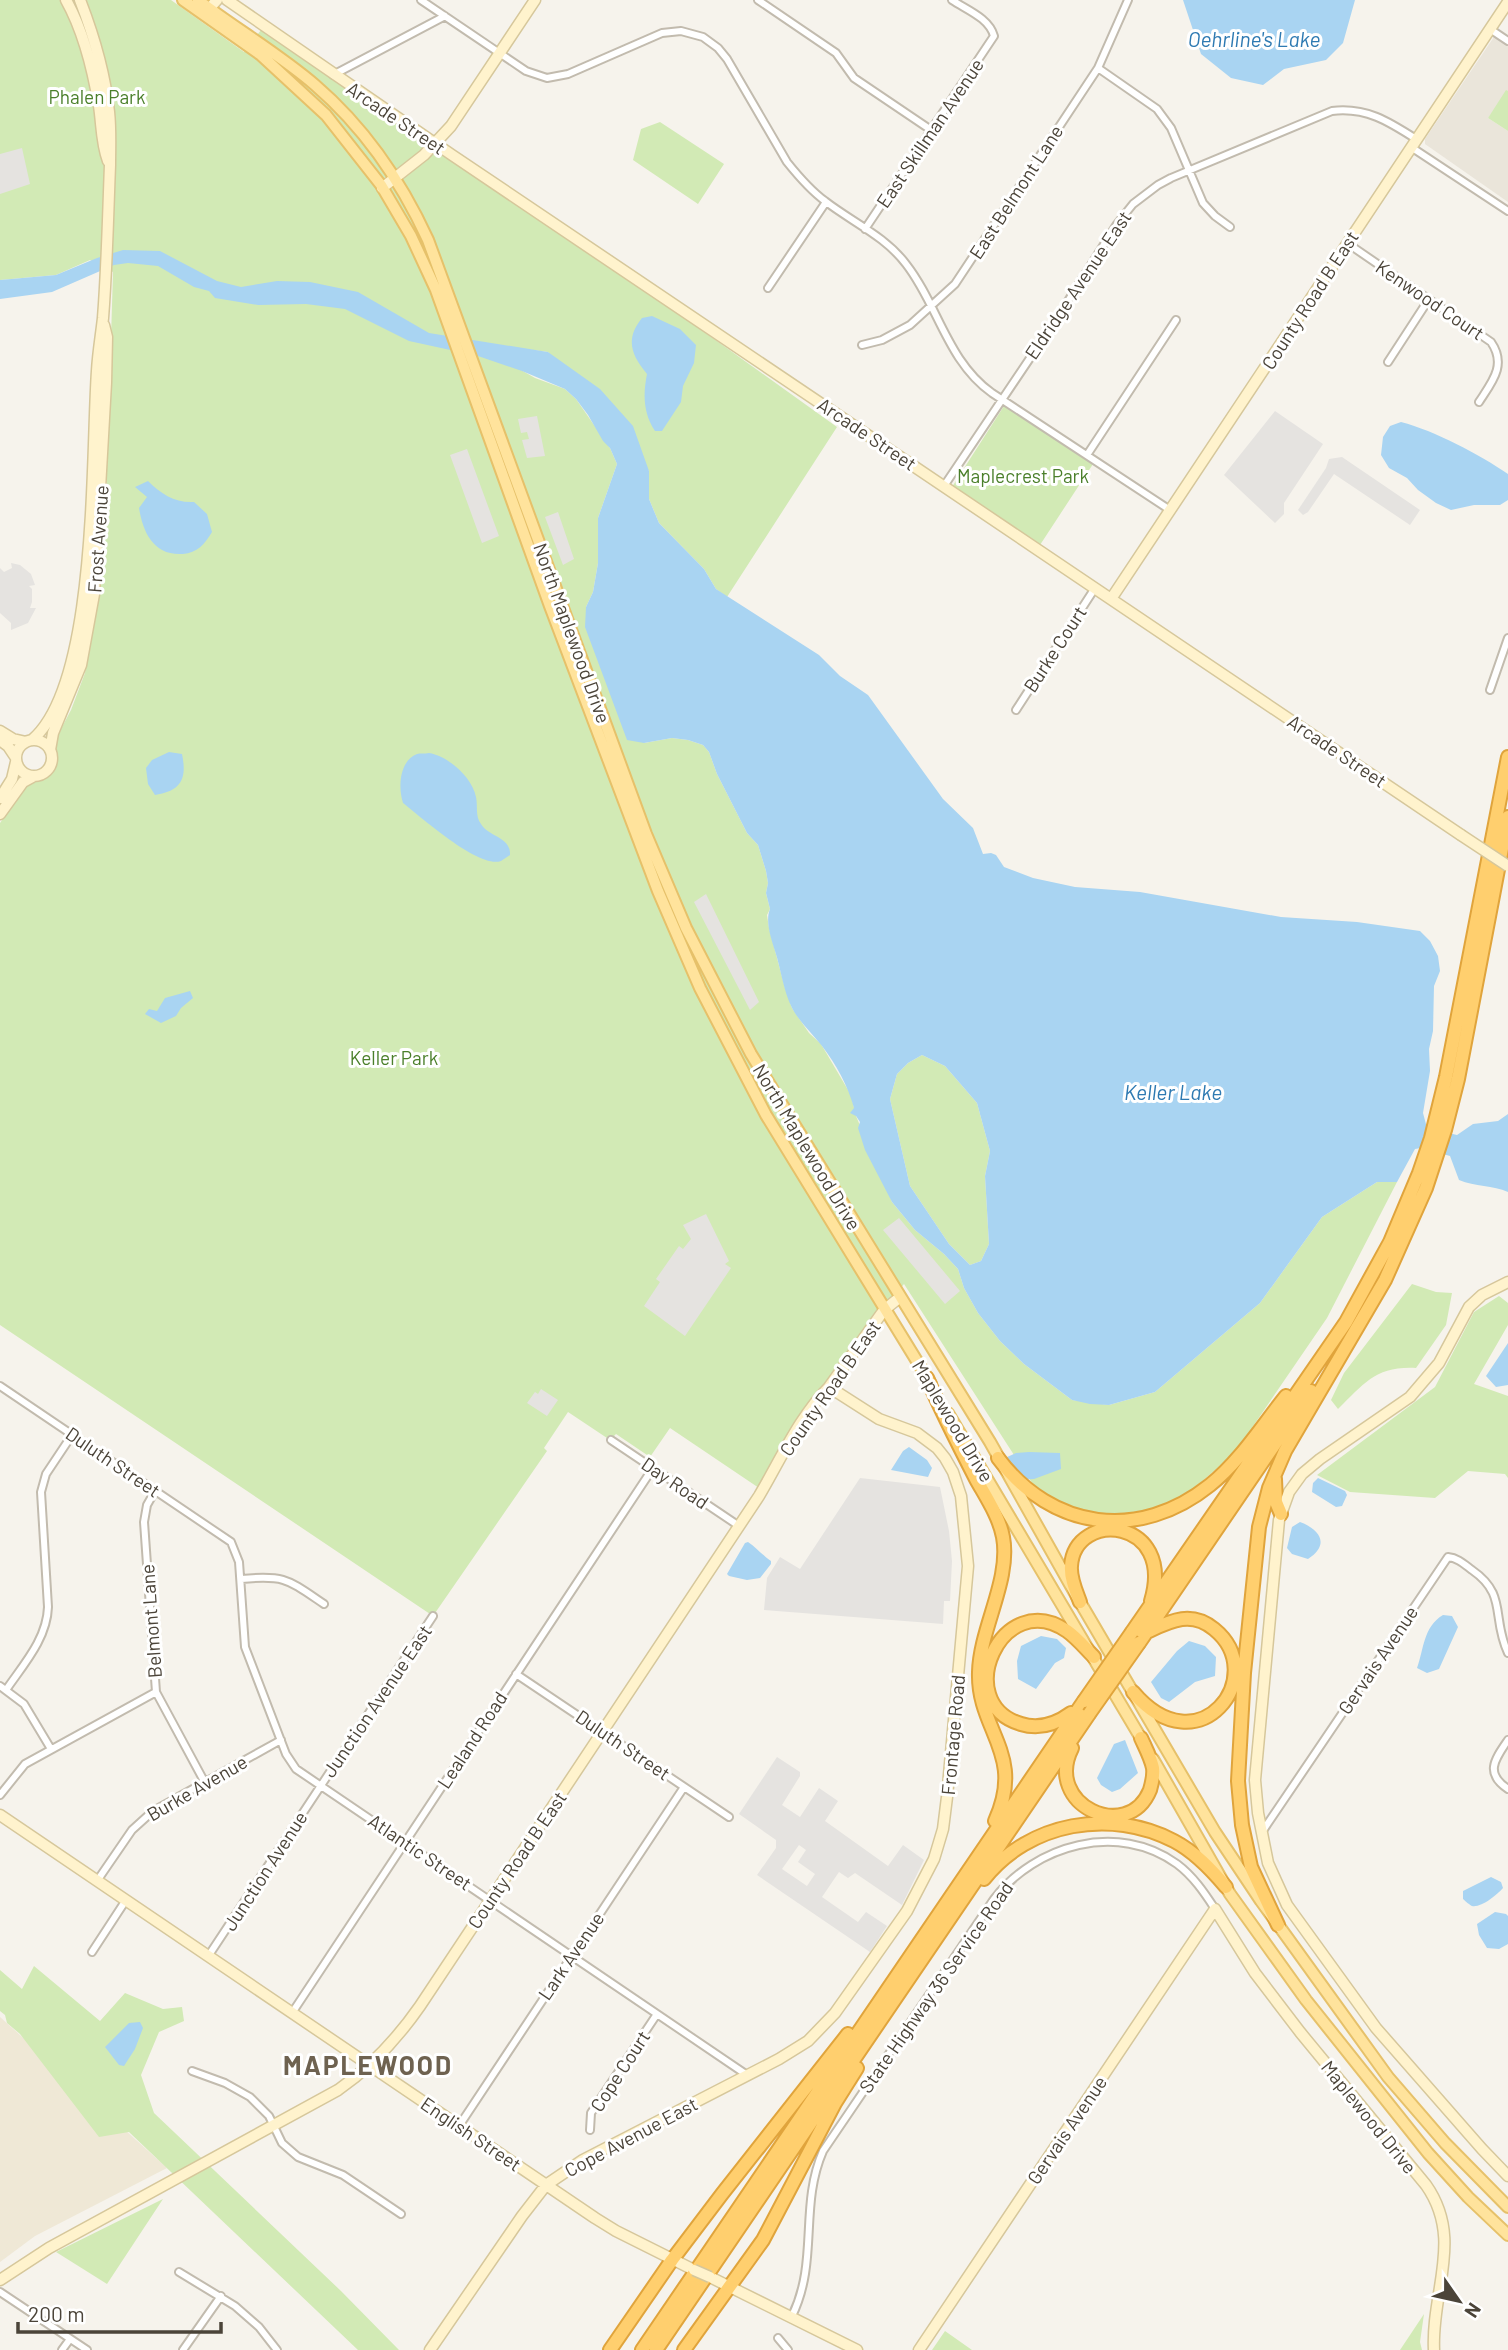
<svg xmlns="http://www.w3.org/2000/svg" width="1508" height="2350" viewBox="0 0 1508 2350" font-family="Barlow,sans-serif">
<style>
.residential{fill:#eae5da}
.education{fill:#efe8d6}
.green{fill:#d2eab5}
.parking{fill:#e5e3e0;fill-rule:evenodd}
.water{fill:#a9d4f2;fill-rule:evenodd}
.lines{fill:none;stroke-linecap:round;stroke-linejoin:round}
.street-casing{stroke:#c2bbae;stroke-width:10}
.secondary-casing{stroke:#d6c79b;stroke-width:13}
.primary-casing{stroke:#e6c16a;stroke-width:14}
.highway-casing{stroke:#e0a43c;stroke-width:16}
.street{stroke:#fff;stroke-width:6}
.secondary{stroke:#fff3cd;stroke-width:10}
.primary{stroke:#ffe39c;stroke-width:10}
.highway{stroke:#ffcf6e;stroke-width:12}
.secondary-bridge-casing{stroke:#d6c79b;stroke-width:13;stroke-linecap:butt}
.highway-bridge-casing{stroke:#e0a43c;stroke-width:16;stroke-linecap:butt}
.secondary-bridge{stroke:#fff3cd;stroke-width:10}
.highway-bridge{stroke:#ffcf6e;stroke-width:12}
.labels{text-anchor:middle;stroke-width:6;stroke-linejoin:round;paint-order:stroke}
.park-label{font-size:19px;fill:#4a7f2a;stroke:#fff}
.street-label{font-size:19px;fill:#4b4439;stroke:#fff}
.water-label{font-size:21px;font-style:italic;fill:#2e7ab2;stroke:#fff}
.district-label{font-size:26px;font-weight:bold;letter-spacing:2px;fill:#6e6250;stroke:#fff}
</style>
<rect width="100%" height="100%" fill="#f6f3ec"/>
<path class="residential" d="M1494 37 1508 46V91L1488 118 1508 131V202L1425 144V139Z"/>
<path class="education" d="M0 2017 167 2168 35 2236 0 2262Z"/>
<path class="green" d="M0 0H171L244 52 261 30 661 301 837 427 727 597 716 589 704 569 659 523 649 499V471L548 352 472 342 535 378 565 389 576 399 610 448 617 464 598 518V563L593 592 586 607 644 743 672 738 688 740 703 745 709 752 717 774 747 833 758 845 766 871 768 883 766 893 770 909 767 915 769 928 785 988 792 1008 809 1033 821 1044 851 1095 856 1116 892 1202 915 1230 944 1254 958 1269 964 1288 978 1313 1000 1341 1024 1364 1072 1400 1109 1405 1155 1392 1260 1303 1322 1217 1377 1182H1397L1327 1318 1234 1454 1167 1511 1088 1520 1043 1500 904 1284 863 1333 759 1488 670 1428 650 1457 616 1434 610 1440 568 1412 544 1448 547 1451 433 1616 0 1325V823L30 781 46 776 56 763 53 744 71 710 85 673 106 501 113 272 90 260 56 275 0 280Z
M1506 90 1508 91V131L1488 118Z
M660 122 724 164 698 204 633 160 641 129Z
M1004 406 1093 464 1040 545 952 487Z
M922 1055 945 1066 977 1103 990 1151 985 1176 989 1244 981 1261 970 1265 949 1244 910 1186 890 1099 897 1074 908 1063Z
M1412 1284 1436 1292 1452 1293 1446 1325 1416 1368C1376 1366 1365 1383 1338 1409L1331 1400 1344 1373Z
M1499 1296 1508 1303V1325L1474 1384 1508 1396V1478L1505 1474 1468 1471 1435 1498 1350 1492 1317 1475 1435 1387 1474 1312Z
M34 1966 100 2021 125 1993 163 2009 182 2007 184 2021 159 2032 141 2075 154 2113 341 2291 399 2350H358L129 2132 99 2137 20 2034 7 2023 5 2015 0 2011V1970L22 1989Z
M163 2199 107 2284 56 2252Z
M1424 2314 1420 2342 1422 2350H1400Z
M945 2331 972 2350H932Z"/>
<path class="parking" d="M22 148 30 184 0 194V154Z
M1275 411 1323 444 1284 503V514L1275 523 1224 475Z
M537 416 545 456 527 458 522 440 529 439 527 432 521 433 518 419Z
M467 449 499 536 482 543 450 455Z
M1342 457 1420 510 1410 525 1334 474 1308 512 1303 515 1298 510 1326 468 1329 459Z
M558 512 574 559 563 565 545 517Z
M11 563 20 565 31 574 35 585 29 586 32 589V602L30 608H36L28 623 11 630V623L0 613V568L4 572 12 568Z
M706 894 759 1002 750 1010 694 902Z
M706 1214 729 1261 725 1264 731 1268 685 1336 644 1306 660 1282 656 1279 679 1246 683 1249 691 1239 683 1225Z
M899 1218 960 1291 945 1304 883 1230Z
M541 1389 558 1400 547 1416 527 1403 535 1392 538 1394Z
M860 1478 940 1487 949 1531 952 1561 950 1601H944L943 1624 764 1610 767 1578 780 1557 800 1569Z
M777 1757 800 1772V1776L782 1805 800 1817 819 1788 838 1801 825 1821 888 1866 903 1845 924 1860 902 1905 855 1873 848 1878 839 1872 822 1897 858 1922 866 1912 887 1926 870 1952 757 1875 776 1848V1840L739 1814ZM799 1845 806 1850 798 1862 815 1874 807 1886 782 1869Z"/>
<path class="water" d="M1183 0H1355L1343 43 1326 60 1284 69 1263 85 1231 78 1201 54Z
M123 250 160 251 217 281 241 287 277 281 310 282 358 292 429 333 548 352 600 389 633 426 649 471V499L659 523 704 569 716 589 819 655 840 676 868 695 943 799 973 828 983 854 991 853 996 855 1004 867 1033 878 1075 887 1140 892 1281 917 1357 922 1420 931 1430 941 1438 956 1440 971 1434 986 1433 1031 1429 1049 1430 1071 1423 1113 1427 1128 1457 1135 1473 1124 1498 1121 1508 1114V1192C1493 1185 1475 1187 1459 1180L1450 1156 1421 1148 1415 1149 1397 1182H1377L1322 1217 1260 1303 1155 1392 1109 1405 1090 1404 1072 1400 1024 1364 1000 1341 978 1313 964 1288 958 1269 944 1254 915 1230 892 1202 865 1150 858 1128 860 1122 856 1116 850 1113 854 1108C848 1086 836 1064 822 1046 812 1033 800 1023 792 1008 783 990 781 969 775 951 771 938 765 921 770 909L766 893 768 883 766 871 758 845 747 833 717 774 709 752 703 745 688 740 672 738 644 743 627 740 585 627 586 607 593 592 598 563V518L617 464 610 448 603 441 588 415 576 399 565 389 522 371 478 356 409 341 345 309 306 304 258 305 215 298 209 291 194 287 158 266 128 263 114 265 52 292 0 299V280L56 275 97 258ZM922 1055 945 1066 977 1103 990 1151 985 1176 989 1244 981 1261 970 1265 949 1244 910 1186 890 1099 897 1074 908 1063Z
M652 316 680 329 696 345 694 363 683 386 681 402 662 431H655C643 413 643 394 647 374 631 355 625 339 642 318Z
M1401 422C1435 431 1479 454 1508 474V500L1500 505H1474L1451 510 1436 503 1418 490 1407 478 1389 468 1381 455 1383 437 1390 426Z
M148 481C161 494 175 503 194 502L207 514 212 532C205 544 197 553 183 554 154 556 143 533 139 508L147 497 135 487Z
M169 752 182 754C187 778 182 791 155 795L148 784 146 768 152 760Z
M429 753C448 756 472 777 476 797 478 806 475 816 481 824 489 837 511 837 510 855 507 857 504 859 501 861 479 869 421 817 403 803 398 788 399 761 417 754 420 753 425 754 429 753Z
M190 991 193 998 181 1008 176 1016 161 1023 145 1014 149 1009 157 1011 165 998Z
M1508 1343V1385L1496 1387 1486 1376Z
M909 1447 927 1460 932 1468 928 1477 891 1470 903 1451Z
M1029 1452 1060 1453 1061 1469 1034 1479 1017 1480 1005 1458 1016 1453Z
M1318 1478 1345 1491 1347 1495 1342 1506 1336 1507 1312 1492 1313 1483Z
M1300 1522C1319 1529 1331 1544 1308 1559L1292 1554 1287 1548 1292 1527Z
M748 1542C757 1548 762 1555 771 1561V1564L760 1578 747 1580 729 1576 727 1574 745 1543Z
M1443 1615 1452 1616 1458 1627 1439 1669 1427 1673 1417 1668C1424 1649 1423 1627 1443 1615Z
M1041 1636 1057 1639 1066 1648 1064 1658 1055 1663 1036 1689 1018 1679 1017 1661 1021 1646Z
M1189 1641 1205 1646 1216 1657 1215 1676 1195 1682 1169 1702 1161 1698 1151 1682 1177 1651Z
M1125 1740 1138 1773 1120 1789 1112 1792 1101 1785 1097 1778 1114 1744Z
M1491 1877 1501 1882 1503 1888C1497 1895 1481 1908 1472 1906 1471 1906 1464 1900 1463 1899V1891Z
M1495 1912 1506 1914 1508 1916V1944L1499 1949 1487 1948 1479 1935 1477 1924Z
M140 2022 143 2028 135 2049 124 2066 119 2065 105 2047 129 2023Z"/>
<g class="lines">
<defs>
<path id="street" d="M421 0 526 71 547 78 568 74 662 33 681 31 703 37 718 48 727 59 787 162C799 177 810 190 825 201 852 222 885 236 906 264 938 305 947 361 992 393L1170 510
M758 0 836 53 854 78 931 130
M1490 29 1508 41
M1098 68 1157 109 1171 128 1203 203 1215 216 1230 227
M333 75 445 16
M1411 147 1508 211
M865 229 994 36C989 18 967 10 952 0
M1347 243 1491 342C1507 365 1492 382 1479 402
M768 288 826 202
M862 345 882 340 910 325 955 284 1098 68 1128 0
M1388 362 1429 299
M1087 455 1176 320
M944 486 1061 312 1117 224 1133 204 1158 185 1171 178 1332 111C1366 107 1388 121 1416 139
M1490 690 1508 638
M1016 710 1095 588
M0 1386 231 1542 239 1562 245 1647 286 1754 296 1769 747 2075
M611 1440 739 1526
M241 1579C285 1575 287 1579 324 1604
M516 1674 729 1817
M0 1686 24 1704 51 1749
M6 1690C23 1665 47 1639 48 1607L41 1492 46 1474 72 1435
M156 1692 204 1781
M1508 1740C1495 1759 1484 1773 1508 1789
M0 1795 25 1764 156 1692 144 1522 147 1505 155 1491
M1262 1832 1448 1557C1458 1558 1464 1564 1472 1570 1508 1595 1491 1617 1508 1653
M97 1881 132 1830 153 1811 281 1740
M92 1952 126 1900
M209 1955 433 1616
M292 2013 653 1468
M192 2071 225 2083 250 2097 269 2116 282 2143 298 2157 343 2175 401 2214
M459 2126 684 1787
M590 2130 591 2113 657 2014
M179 2272 235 2306 259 2327 277 2350
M0 2292 87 2350
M792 2316C819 2261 799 2206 823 2151L994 1899C1035 1845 1118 1821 1177 1864 1193 1876 1204 1892 1215 1909
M778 2338 788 2350
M62 2350 70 2339
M183 2350 221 2296"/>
<path id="secondary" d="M66 0C84 32 93 70 99 106 102 125 101 142 108 161
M227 0 452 155 1461 835
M209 9 217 0
M382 188 424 155 451 126 535 0
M1111 599 1508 2
M0 731 13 739 26 742
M16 758a18 18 0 1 1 36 0a18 18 0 1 1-36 0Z
M0 740 8 746 16 758
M32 740C98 684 91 456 97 371 98 353 101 336 103 318 107 267 108 216 110 165 110 147 111 130 109 112 105 73 94 36 80 0
M50 750 53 733 81 665 94 594 106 383 107 337 104 325
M0 798 12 779 16 762
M0 814 23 782 34 776
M1508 1282 1482 1295 1469 1307 1439 1363 1410 1397 1320 1459 1302 1474 1289 1492 1279 1520 1255 1780 1258 1813 1268 1863 1287 1905 1376 2028 1482 2149 1508 2176
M0 1815 595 2218 616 2231 694 2270
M710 2277 857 2350
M0 2280 49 2248 338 2090C371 2067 397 2039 420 2006L759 1496C781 1459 799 1417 829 1387L884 1310 899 1298
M430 2350 522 2216 546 2185 583 2160 779 2059 808 2041 835 2013 907 1911 934 1859 943 1829 947 1797 968 1566 961 1496 953 1472 945 1458 937 1448 917 1433 879 1419 829 1387
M919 2350 1215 1909 1255 1973 1300 2032 1426 2185C1464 2239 1431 2291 1434 2350"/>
<path id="primary" d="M183 0 261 55 326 115 381 185 411 236 436 290 550 606 658 891 700 988 766 1115 931 1384
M198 0C236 29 279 54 315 85 365 128 401 181 428 240L646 834 686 928 751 1054 990 1442 1080 1602 1215 1832 1261 1901 1388 2077 1445 2143 1508 2207
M948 1413 1145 1745
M1153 1759 1230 1894 1306 2000 1428 2153 1468 2197 1508 2235"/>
<path id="highway" d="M927 1378C942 1413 959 1446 976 1479 986 1497 999 1516 1003 1537 1011 1580 980 1628 979 1672 977 1731 1026 1753 995 1821
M998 1458C1052 1530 1139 1542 1210 1485 1240 1461 1262 1426 1286 1396
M1275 1479 1276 1502 1281 1514
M1080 1602C1076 1591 1070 1578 1071 1566 1075 1509 1176 1518 1151 1601
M1132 1632 1346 1322 1390 1242 1419 1173 1431 1138 1446 1077 1508 757
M1139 1643 1311 1391
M1133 1692C1199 1770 1271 1675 1214 1629 1192 1611 1172 1620 1149 1631
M1071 1713C1056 1724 1040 1730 1021 1724 950 1703 1002 1586 1067 1631 1077 1638 1085 1648 1094 1657
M1072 1748C1043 1805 1128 1844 1150 1790 1152 1783 1154 1775 1153 1768 1151 1758 1145 1747 1141 1738
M984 1879C1029 1822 1111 1808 1174 1841 1195 1852 1211 1869 1226 1887
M1278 1925 1251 1867 1242 1825 1238 1781 1244 1673 1259 1527 1269 1488 1285 1451 1385 1280 1426 1188 1445 1130 1458 1079 1508 817
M610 2350 672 2260 722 2194 848 2034
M642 2350 1084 1701
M656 2350 1089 1714
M684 2350 763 2240 835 2103 857 2068"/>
</defs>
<use href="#street" class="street-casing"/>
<use href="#secondary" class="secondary-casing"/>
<use href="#primary" class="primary-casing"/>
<use href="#highway" class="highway-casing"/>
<use href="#street" class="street"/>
<use href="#secondary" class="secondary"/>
<use href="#primary" class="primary"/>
<use href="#highway" class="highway"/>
<defs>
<path id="secondary-bridge" d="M1461 835 1508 866
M694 2270 710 2277"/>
<path id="highway-bridge" d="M1084 1701 1132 1632
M1089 1714 1139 1643"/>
</defs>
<use href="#secondary-bridge" class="secondary-bridge-casing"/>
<use href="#highway-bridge" class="highway-bridge-casing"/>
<use href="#secondary-bridge" class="secondary-bridge"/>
<use href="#highway-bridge" class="highway-bridge"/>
</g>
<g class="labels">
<g class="park-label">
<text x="97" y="104">Phalen Park</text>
<text x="1023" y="483">Maplecrest Park</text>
<text x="394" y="1065">Keller Park</text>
</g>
<g class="street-label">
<text transform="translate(396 118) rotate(34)" y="7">Arcade Street</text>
<text transform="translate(930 133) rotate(-56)" y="7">East Skillman Avenue</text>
<text transform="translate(1016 192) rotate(-57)" y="7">East Belmont Lane</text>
<text transform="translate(1078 285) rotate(-56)" y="7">Eldridge Avenue East</text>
<text transform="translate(1310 300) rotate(-57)" y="7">County Road B East</text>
<text transform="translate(1430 300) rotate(34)" y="7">Kenwood Court</text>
<text transform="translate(867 434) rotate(34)" y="7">Arcade Street</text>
<text transform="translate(98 539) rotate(-86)" y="7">Frost Avenue</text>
<text transform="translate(572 633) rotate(70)" y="7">North Maplewood Drive</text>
<text transform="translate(1055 649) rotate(-57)" y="7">Burke Court</text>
<text transform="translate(1337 751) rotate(34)" y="7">Arcade Street</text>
<text transform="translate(807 1147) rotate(59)" y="7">North Maplewood Drive</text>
<text transform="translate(830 1388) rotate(-55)" y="7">County Road B East</text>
<text transform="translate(953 1421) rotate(59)" y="7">Maplewood Drive</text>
<text transform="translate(113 1462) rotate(34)" y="7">Duluth Street</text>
<text transform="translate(675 1483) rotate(34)" y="7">Day Road</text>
<text transform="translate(151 1621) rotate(-94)" y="7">Belmont Lane</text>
<text transform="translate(1378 1660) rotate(-56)" y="7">Gervais Avenue</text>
<text transform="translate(377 1701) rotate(-56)" y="7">Junction Avenue East</text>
<text transform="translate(953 1735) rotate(-85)" y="7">Frontage Road</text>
<text transform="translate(472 1740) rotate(-57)" y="7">Lealand Road</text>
<text transform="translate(623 1745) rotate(34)" y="7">Duluth Street</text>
<text transform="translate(197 1788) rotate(-30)" y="7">Burke Avenue</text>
<text transform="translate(420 1852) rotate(34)" y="7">Atlantic Street</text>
<text transform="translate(517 1860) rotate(-56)" y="7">County Road B East</text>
<text transform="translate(265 1871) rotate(-57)" y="7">Junction Avenue</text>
<text transform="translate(571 1956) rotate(-56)" y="7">Lark Avenue</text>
<text transform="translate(936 1987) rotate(-55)" y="7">State Highway 36 Service Road</text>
<text transform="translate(620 2071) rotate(-57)" y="7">Cope Court</text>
<text transform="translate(1369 2117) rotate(51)" y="7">Maplewood Drive</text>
<text transform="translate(1067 2130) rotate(-56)" y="7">Gervais Avenue</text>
<text transform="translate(471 2134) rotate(34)" y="7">English Street</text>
<text transform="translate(631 2137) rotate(-28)" y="7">Cope Avenue East</text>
</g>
<g class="water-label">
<text x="1254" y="47">Oehrline's Lake</text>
<text x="1173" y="1100">Keller Lake</text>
</g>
<g class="district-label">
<text x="368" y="2075">MAPLEWOOD</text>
</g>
</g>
<g transform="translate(1459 2301) rotate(124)" stroke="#ffffff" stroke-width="5" paint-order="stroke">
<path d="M0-5L12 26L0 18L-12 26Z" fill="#4b4439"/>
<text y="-10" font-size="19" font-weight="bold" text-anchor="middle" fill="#4b4439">N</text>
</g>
<path d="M18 2322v10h203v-10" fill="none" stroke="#4b4439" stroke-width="3.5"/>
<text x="28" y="2322" font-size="21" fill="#4b4439" stroke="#ffffff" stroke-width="5" paint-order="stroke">200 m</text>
</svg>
